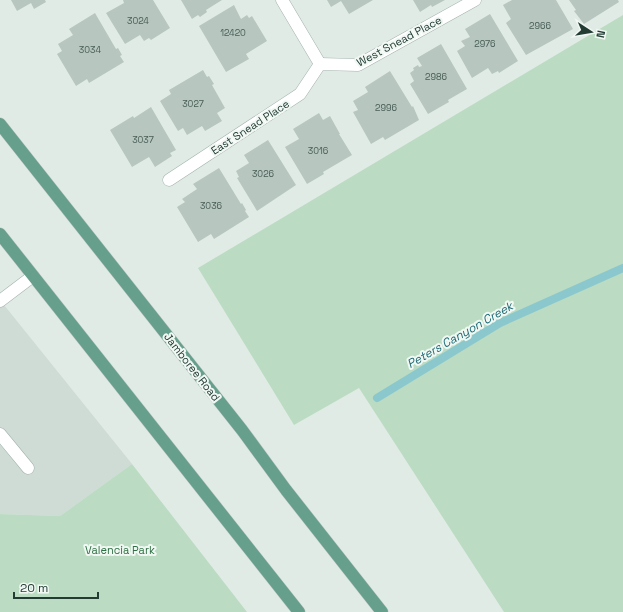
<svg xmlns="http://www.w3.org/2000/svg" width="623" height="612" viewBox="0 0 623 612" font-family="'Space Grotesk',sans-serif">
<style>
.built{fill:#cfdbd5}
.green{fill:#bbdcc2}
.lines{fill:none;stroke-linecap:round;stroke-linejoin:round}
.stream{stroke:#8bc8ce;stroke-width:8}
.building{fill:#b7c6bf}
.lane-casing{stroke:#a4b3ad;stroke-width:13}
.street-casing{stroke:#a4b3ad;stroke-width:13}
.primary-casing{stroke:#c1c8c6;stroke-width:13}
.lane{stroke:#fff;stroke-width:12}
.street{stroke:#fff;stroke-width:12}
.primary{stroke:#679f8d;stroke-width:12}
.labels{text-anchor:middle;stroke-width:4;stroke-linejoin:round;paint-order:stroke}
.number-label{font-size:9px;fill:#475e56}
.street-label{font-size:11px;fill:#223b33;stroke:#f1f8f4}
.park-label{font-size:11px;fill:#2e7044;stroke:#f1f8f4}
.water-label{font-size:12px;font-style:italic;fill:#1e6b75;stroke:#f1f8f4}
</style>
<rect width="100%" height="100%" fill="#e1ebe6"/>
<path class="built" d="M0 300 132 464 60 516 0 514Z"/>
<path class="green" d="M623 15V612H504L359 388 294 425 198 268Z
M132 464 247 612H0V514L60 516Z"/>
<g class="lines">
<path class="stream" d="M377 398 500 323 623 268"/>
</g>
<path class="building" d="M11 0H45L46 2 34 9 31 3 17 11Z
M123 0H153L170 28 151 40 149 38 144 41 140 35 125 44 106 13 124 3Z
M181 0H222L206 10 207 12 200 17 198 15 192 19Z
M327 0H373L349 14 341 1 331 7Z
M413 0H445L432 7 431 5 420 12Z
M512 0H556L573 29 526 55 506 23 511 19 503 5Z
M569 0H618L619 2 584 24 574 11 576 10Z
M234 5 241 19 247 15 249 18 252 16 267 41 246 54 249 59 226 72 199 26Z
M95 13 116 49 118 48 122 55 120 56 124 62 89 83 87 79 76 86 57 54 62 51 58 44 73 35 69 29Z
M490 14 518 61 499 73 498 71 492 74 488 68 472 78 457 51 465 46 461 41 470 37 465 29Z
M441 44 467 89 448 100 449 102 428 114 410 84 414 81 410 73 414 70 413 68 418 65 419 67 422 66 417 58Z
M203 70 207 77 209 76 214 84 212 85 225 108 217 113 222 121 205 131 202 126 187 135 183 128 178 131 160 101 171 94 169 90Z
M390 71 412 107 413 106 419 120 385 140 383 137 371 144 353 112 358 110 353 101 368 92 365 87Z
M151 107 176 150 170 153 172 156 155 167 149 157 132 167 110 130 133 116 134 118Z
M319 113 323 120 330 116 340 134H339L352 155 323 172 324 174 307 184 285 147 299 139 293 129Z
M268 140 296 185 257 211 237 178 239 177 236 171 249 163 244 155Z
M219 168 241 204 242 203 246 210 245 211 249 217 214 239 211 234 198 242 177 207 185 202 182 199 197 189 193 184Z"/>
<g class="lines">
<defs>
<path id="lane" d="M169 180 300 94 320 64 358 65 475 0
M0 301 33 276
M0 434 28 468"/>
<path id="street" d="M282 0 320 64"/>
<path id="primary" d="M0 124 242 430 286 490 382 612
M0 234 299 612"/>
</defs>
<use href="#lane" class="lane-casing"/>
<use href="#street" class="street-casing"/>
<use href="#primary" class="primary-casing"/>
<use href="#lane" class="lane"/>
<use href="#street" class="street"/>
<use href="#primary" class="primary"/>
</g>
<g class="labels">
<g class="number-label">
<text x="138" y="24">3024</text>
<text x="540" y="29">2966</text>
<text x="233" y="36">12420</text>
<text x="485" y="47">2976</text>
<text x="90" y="53">3034</text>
<text x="436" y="80">2986</text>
<text x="193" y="107">3027</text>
<text x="386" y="111">2996</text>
<text x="143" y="143">3037</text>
<text x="318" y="154">3016</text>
<text x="263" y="177">3026</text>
<text x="211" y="209">3036</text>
</g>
<g class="street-label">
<text transform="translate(399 41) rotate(-28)" y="4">West Snead Place</text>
<text transform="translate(250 127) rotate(-33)" y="4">East Snead Place</text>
<text transform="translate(192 367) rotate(52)" y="4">Jamboree Road</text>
</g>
<g class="park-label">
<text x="120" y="554">Valencia Park</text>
</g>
<g class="water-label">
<text transform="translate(460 335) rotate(-30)" y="4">Peters Canyon Creek</text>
</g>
</g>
<g transform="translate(591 32) rotate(102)" stroke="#f1f8f4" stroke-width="3" paint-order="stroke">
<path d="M0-3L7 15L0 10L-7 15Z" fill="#223b33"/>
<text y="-6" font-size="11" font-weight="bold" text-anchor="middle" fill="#223b33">N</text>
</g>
<path d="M14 592v6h84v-6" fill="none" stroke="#223b33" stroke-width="2"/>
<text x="20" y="592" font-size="12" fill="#223b33" stroke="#f1f8f4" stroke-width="3" paint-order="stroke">20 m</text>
</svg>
